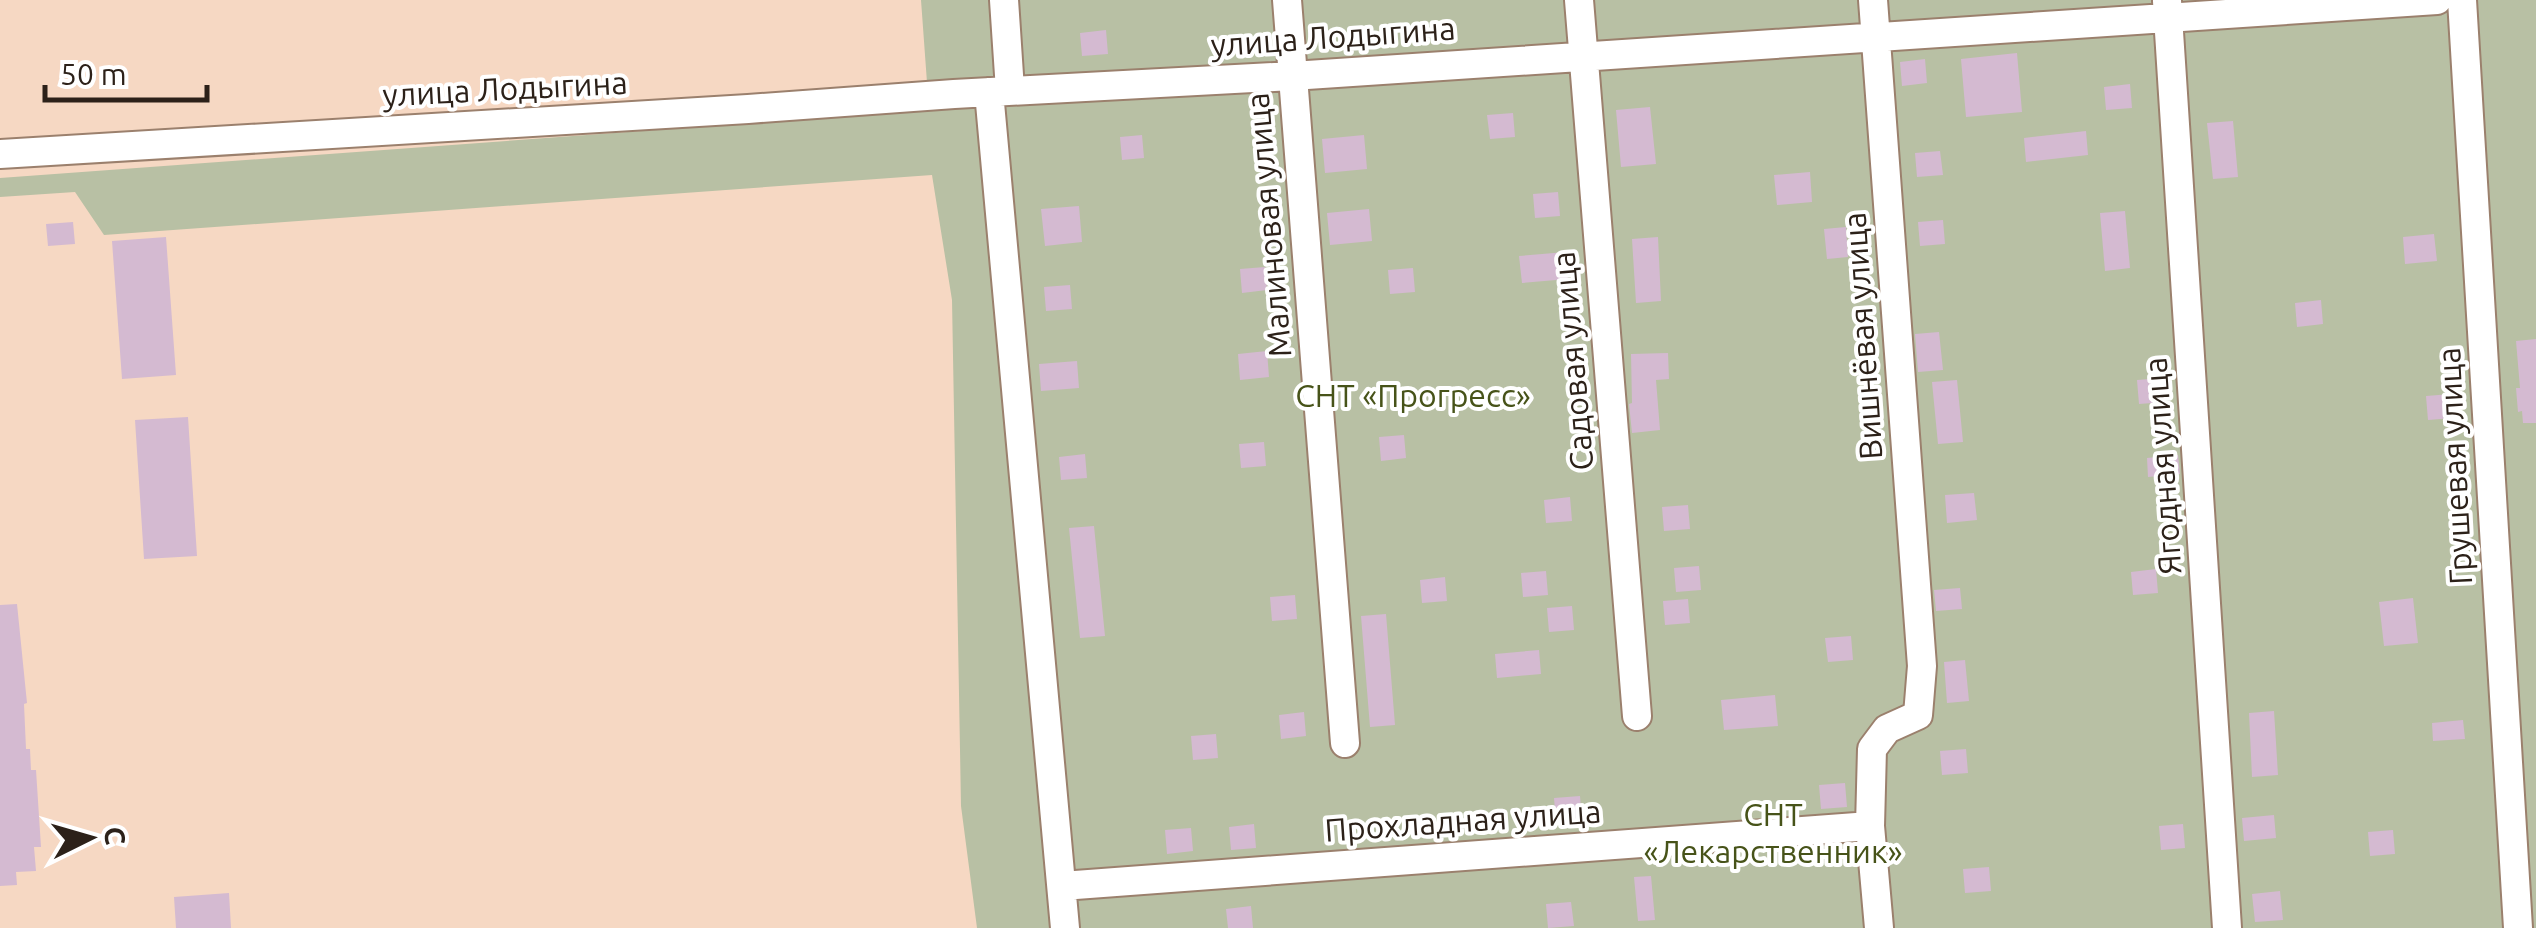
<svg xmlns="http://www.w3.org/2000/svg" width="2536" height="928" viewBox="0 0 2536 928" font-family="Ubuntu,sans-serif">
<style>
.green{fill:#b8c0a4}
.building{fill:#d4bad1}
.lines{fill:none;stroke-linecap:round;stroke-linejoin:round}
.minor-casing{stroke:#9b806d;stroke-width:32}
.minor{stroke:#fff;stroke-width:28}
.labels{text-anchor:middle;stroke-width:8;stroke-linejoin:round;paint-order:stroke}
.street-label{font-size:32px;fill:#2c2119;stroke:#fff}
.park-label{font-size:32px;fill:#475319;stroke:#fff}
</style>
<rect width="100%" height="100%" fill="#f6d8c3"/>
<path class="green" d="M921 0H2536V928H977L961 806 952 300 932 175 104 235 75 192 0 197V178L929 110Z"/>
<path class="building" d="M1106 30 1108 54 1082 56 1080 33Z
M2017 53 2022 112 1966 117 1961 59Z
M1925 59 1927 83 1902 86 1900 62Z
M2130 84 2132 108 2106 110 2104 87Z
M1650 107 1656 164 1621 167 1616 110Z
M1513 113 1515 137 1490 139 1487 115Z
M2233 121 2238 177 2213 179 2207 123Z
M2086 131 2088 155 2026 162 2024 138Z
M1142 135 1144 158 1122 160 1120 137Z
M1364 135 1367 169 1325 173 1322 139Z
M1940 151 1943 175 1917 177 1915 153Z
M1810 172 1812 202 1777 205 1774 175Z
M1558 192 1560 216 1535 218 1533 194Z
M1079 206 1082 242 1045 246 1041 209Z
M1369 209 1372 241 1330 245 1327 213Z
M2125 211 2130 268 2105 271 2100 213Z
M1943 220 1945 244 1920 246 1918 222Z
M73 222 75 244 48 246 46 224Z
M1846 227 1848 257 1827 259 1824 229Z
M2434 234 2437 261 2405 264 2403 237Z
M166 237 176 375 122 379 112 241Z
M1658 237 1661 301 1636 303 1632 239Z
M1566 252 1568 279 1522 283 1519 256Z
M1265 267 1267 290 1242 293 1240 269Z
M1413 268 1415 292 1390 294 1388 270Z
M1070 285 1072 309 1046 311 1044 287Z
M2321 300 2323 324 2297 327 2295 303Z
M1939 332 1943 370 1918 372 1915 334Z
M2536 339V423H2523L2522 411 2518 412 2516 388H2520L2516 341Z
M1267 351 1269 377 1240 380 1238 354Z
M1668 353 1669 379 1656 380 1660 430 1632 433 1629 404 1632 403 1631 354Z
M1077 361 1079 388 1041 391 1039 364Z
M2162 378 2165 402 2139 404 2137 380Z
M1957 380 1963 442 1938 444 1932 382Z
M2451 394 2453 418 2428 420 2426 396Z
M188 417 197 556 144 559 135 420Z
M1404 435 1406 458 1381 461 1379 437Z
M1264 442 1266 466 1241 468 1239 444Z
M1085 454 1087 478 1061 480 1059 457Z
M2178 455 2180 474 2148 477 2147 458Z
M1974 493 1977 520 1947 523 1945 495Z
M1570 497 1572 521 1546 523 1544 500Z
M1688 505 1690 529 1664 531 1662 507Z
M1094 526 1105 636 1080 638 1069 528Z
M1699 566 1701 590 1676 592 1674 568Z
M2156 569 2158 593 2133 595 2131 572Z
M1546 571 1548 595 1523 597 1521 573Z
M1445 577 1447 601 1422 603 1420 580Z
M1960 588 1962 609 1936 611 1934 590Z
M1295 595 1297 619 1272 621 1270 597Z
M2413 598 2418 643 2384 646 2379 602Z
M1688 599 1690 623 1665 625 1663 601Z
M17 604 27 703 24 704 26 749H30L31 770H36L41 847H34L36 871 16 872 17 885 0 886V605Z
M1572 606 1574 630 1549 632 1547 608Z
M1386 614 1395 725 1370 727 1361 616Z
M1851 636 1853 660 1828 662 1825 638Z
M1539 650 1541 674 1497 678 1495 654Z
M1965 660 1969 701 1947 703 1944 662Z
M1775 695 1778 726 1724 730 1721 700Z
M2274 711 2278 775 2252 777 2249 713Z
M1304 712 1306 736 1281 739 1279 715Z
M2463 720 2465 739 2433 741 2432 723Z
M1216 734 1218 758 1193 760 1191 736Z
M1966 749 1968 773 1942 775 1940 751Z
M1845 783 1847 807 1821 809 1819 785Z
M1580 796 1582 820 1556 822 1554 798Z
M2274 815 2276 838 2244 841 2242 818Z
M1254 824 1256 848 1231 850 1229 827Z
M2183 824 2185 848 2161 850 2159 826Z
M1191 828 1193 851 1167 854 1165 830Z
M2393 830 2395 854 2370 856 2368 832Z
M1989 867 1991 891 1965 893 1963 869Z
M1651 876 1655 920 1638 921 1634 877Z
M2280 891 2283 920 2255 922 2252 894Z
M229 893 231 928H176L174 897Z
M1571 902 1574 926 1548 928 1546 904Z
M1251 906 1253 928H1228L1226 909Z"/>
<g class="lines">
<defs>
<path id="minor" d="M1004 0 1010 90
M1287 0 1345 743
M1579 0 1637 716
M1873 0 1922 666 1918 715 1887 729 1872 749 1870 826 1879 928
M2462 0 2518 928
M2167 1 2227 928
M989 92 1065 928
M0 154 748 109 954 94 1292 76 2437 0
M1062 886 1870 826"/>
</defs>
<use href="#minor" class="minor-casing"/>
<use href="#minor" class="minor"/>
</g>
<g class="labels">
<g class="street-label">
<text transform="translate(1333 37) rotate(-4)" y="11">улица Лодыгина</text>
<text transform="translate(505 89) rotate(-3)" y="11">улица Лодыгина</text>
<text transform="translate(1269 225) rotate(-95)" y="11">Малиновая улица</text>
<text transform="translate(1863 336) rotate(-94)" y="11">Вишнёвая улица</text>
<text transform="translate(1573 361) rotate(-95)" y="11">Садовая улица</text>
<text transform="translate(2163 466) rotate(-94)" y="11">Ягодная улица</text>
<text transform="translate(2455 466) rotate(-93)" y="11">Грушевая улица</text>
<text transform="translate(1463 821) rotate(-4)" y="11">Прохладная улица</text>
</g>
<g class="park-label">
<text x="1413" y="407">СНТ «Прогресс»</text>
<text x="1773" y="826">СНТ<tspan x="1773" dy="37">«Лекарственник»</tspan></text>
</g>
</g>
<g transform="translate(90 838) rotate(85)" stroke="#ffffff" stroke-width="8" paint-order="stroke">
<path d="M0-8L18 38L0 25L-18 38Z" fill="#2c2119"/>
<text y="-15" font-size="28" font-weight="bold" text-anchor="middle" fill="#2c2119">С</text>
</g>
<path d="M45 85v15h162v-15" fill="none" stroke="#2c2119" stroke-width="5"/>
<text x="60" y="85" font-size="30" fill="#2c2119" stroke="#ffffff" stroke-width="8" paint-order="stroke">50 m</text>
</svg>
